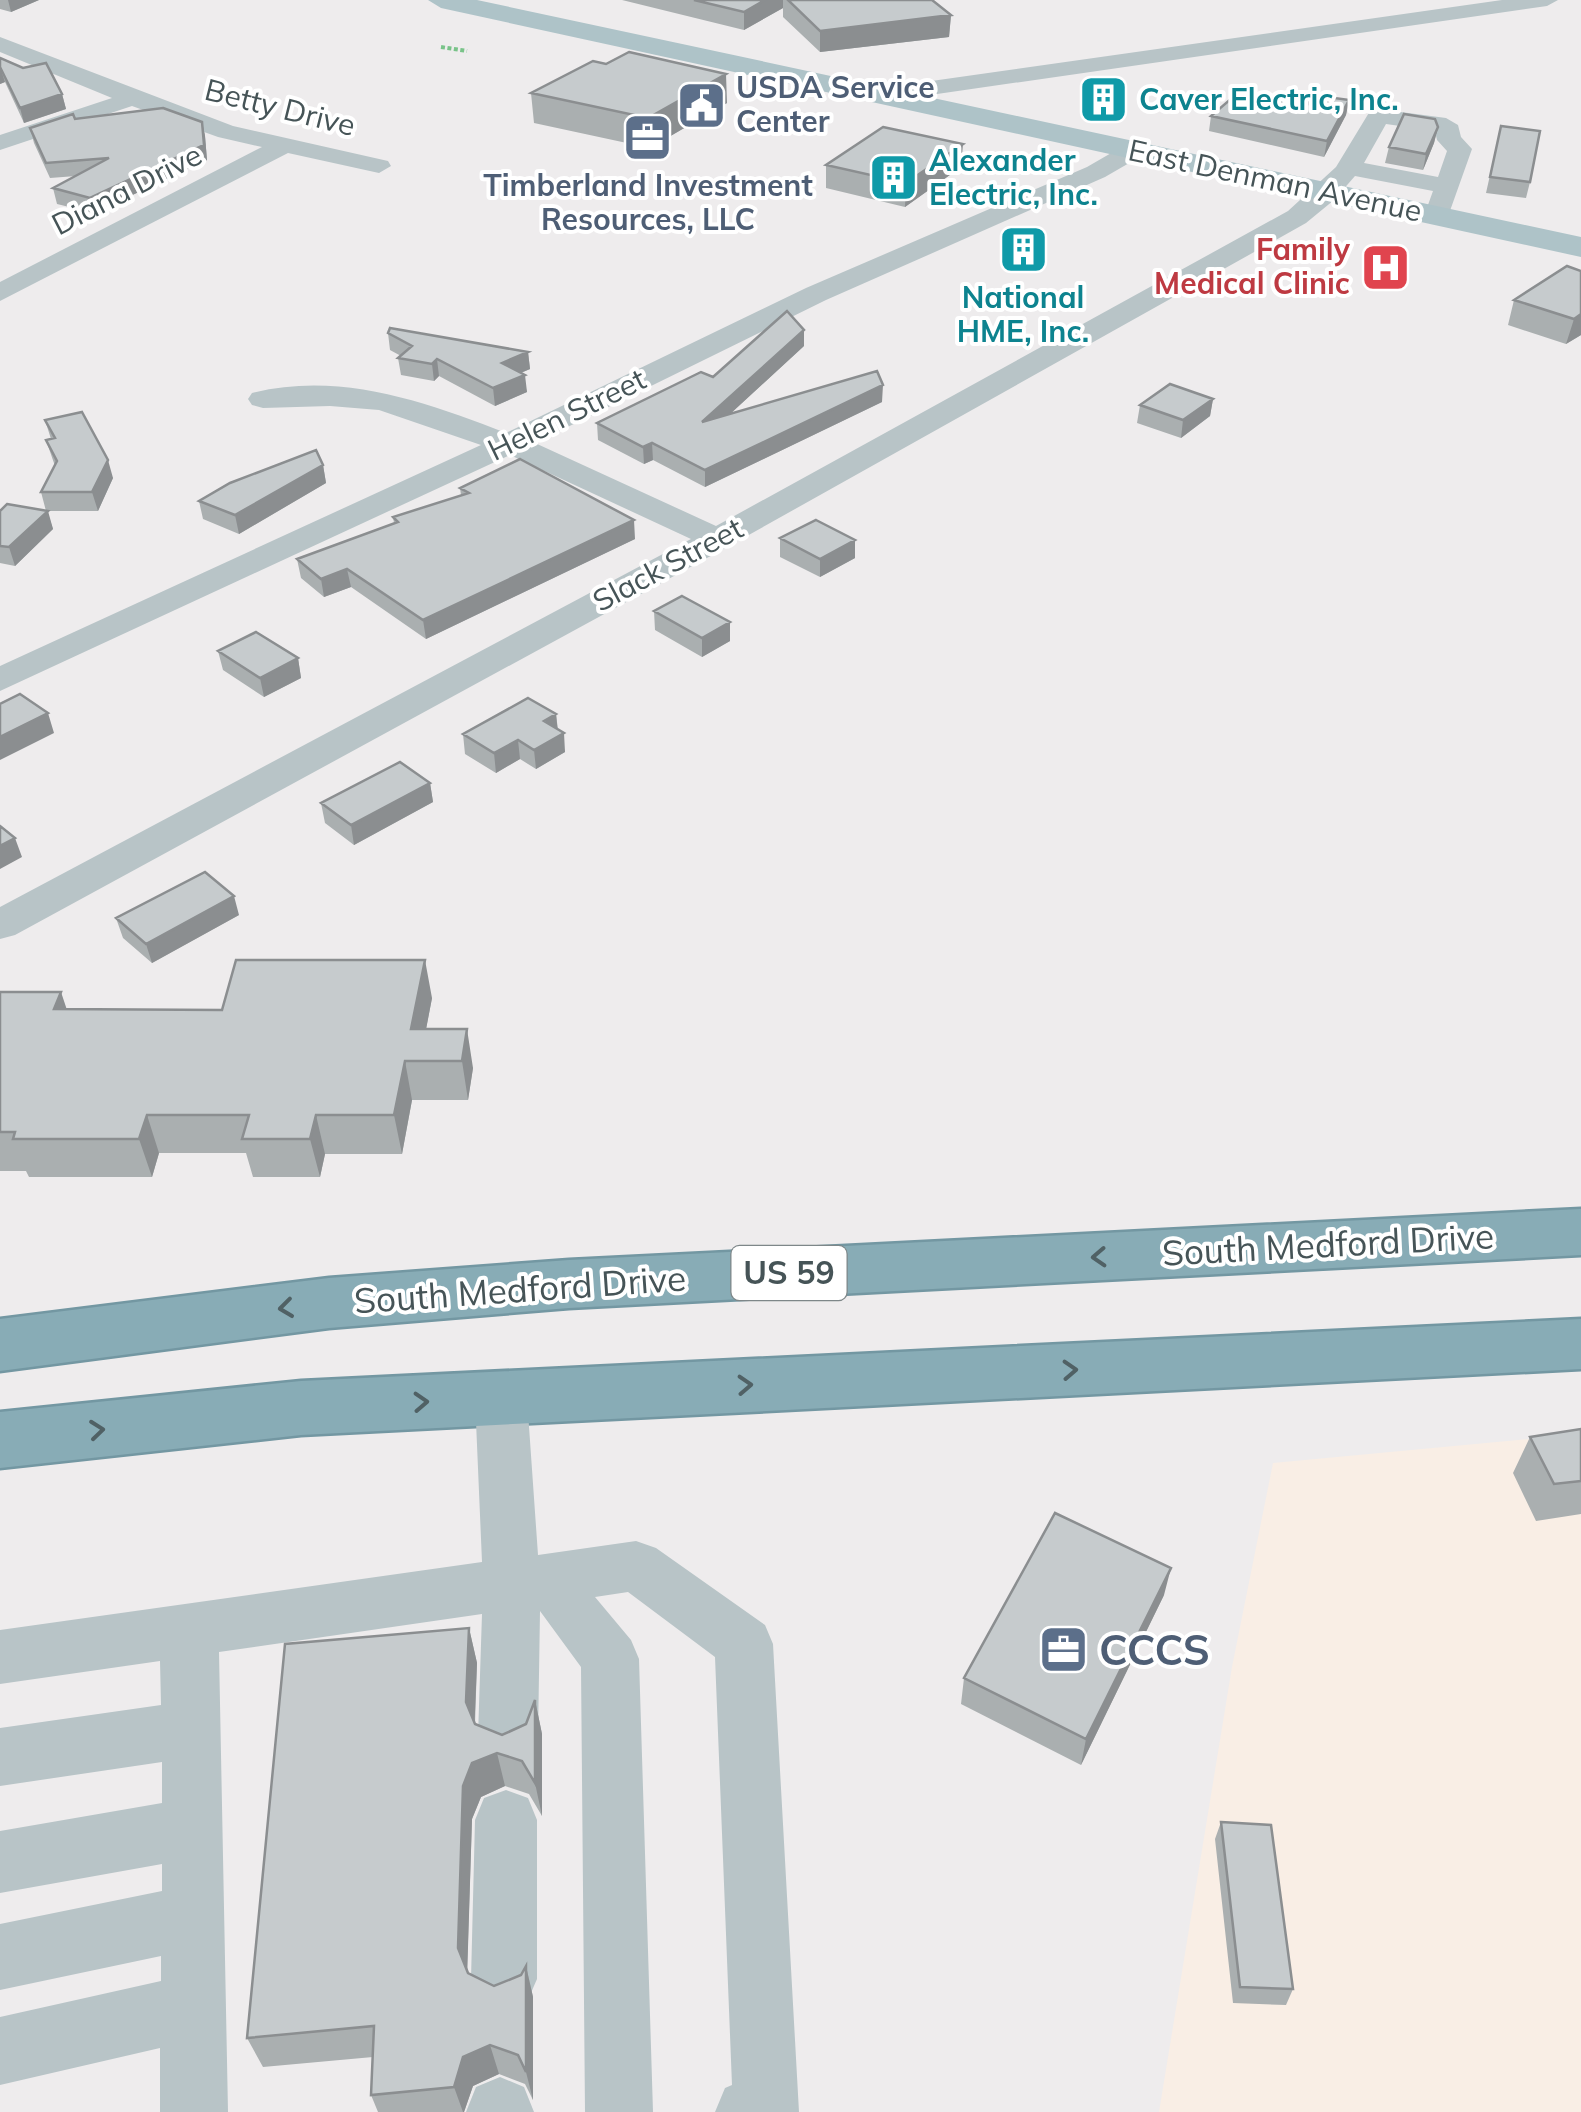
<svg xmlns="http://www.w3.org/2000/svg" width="1581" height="2112" viewBox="0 0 1581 2112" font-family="Mulish,sans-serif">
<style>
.commercial{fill:#f9eee5}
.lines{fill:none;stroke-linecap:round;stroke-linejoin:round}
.highway-casing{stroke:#7397a2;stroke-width:5}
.path{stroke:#79c389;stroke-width:4;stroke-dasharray:4 2.5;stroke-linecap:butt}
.minor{fill:#b8c4c7;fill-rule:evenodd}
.major{fill:#aec3c8;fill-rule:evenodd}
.highway{fill:#88acb6;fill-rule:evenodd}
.wall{fill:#aaafb0}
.shaded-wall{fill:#8b8e90}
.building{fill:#c6cbcd;stroke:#8b8e90;stroke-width:2.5}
.oneway{stroke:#506165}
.labels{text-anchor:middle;stroke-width:8;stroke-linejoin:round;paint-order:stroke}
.far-service-label{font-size:30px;font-weight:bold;fill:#4e5e75;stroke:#fff;text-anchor:start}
.far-culture-label{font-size:30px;font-weight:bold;fill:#0d838f;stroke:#fff;text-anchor:start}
.far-street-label{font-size:30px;fill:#465457;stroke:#fff}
.far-health-label{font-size:30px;font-weight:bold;fill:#be3a42;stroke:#fff;text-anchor:end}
.shield{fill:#fff;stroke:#7e8789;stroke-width:2.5}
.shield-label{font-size:32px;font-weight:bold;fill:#465457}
.street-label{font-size:35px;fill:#465457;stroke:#fff}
.near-service-label{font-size:42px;font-weight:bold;fill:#4e5e75;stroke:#fff;text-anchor:start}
</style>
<rect width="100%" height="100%" fill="#eeeced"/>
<path class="commercial" d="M1551 1437 1581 1471V2112H1159L1232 1667 1273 1463Z"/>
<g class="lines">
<defs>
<path id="highway" d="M1581 1209V1255L569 1308 329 1328 0 1371V1319L329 1278 569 1260Z
M1581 1319V1369L301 1435 0 1468V1412L301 1381Z"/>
</defs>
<use href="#highway" class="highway-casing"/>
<path class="path" d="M441 47 467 51"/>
<path class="minor" d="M1502 0H1558L1547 6 882 102 870 95 882 88Z
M0 37 233 126 388 161 391 166 379 173 288 153 0 301V282L262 147 218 137 132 106 0 150V135L112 98 0 52Z
M1378 109 1446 118 1458 125 1461 137 1472 149 1446 222 1437 224 1424 216 1433 191 1355 176 1334 200 1306 223 729 546 15 935 0 939V907L691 539 510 455 0 691V666L481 445 379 410 330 406 263 408 252 405 248 399 252 393C340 371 426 402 506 433L806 288 1087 167 1125 145H1143L1146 150 1143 155 1105 177 826 300 535 443 716 526 1288 211 1336 167 1370 111ZM1386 124 1435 131 1437 140 1447 151 1438 177 1364 163Z
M501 1376 520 1383 527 1398 538 1555 636 1541 656 1548 765 1625 773 1644 799 2112H715L725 2088 732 2085 715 1657 628 1592 595 1597 631 1640 639 1659 653 2112H585L581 1667 540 1611 538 1736 529 1756 508 1765 487 1756 478 1736 482 1614 219 1652 228 2112H160V2048L0 2085V2017L161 1981V1956L0 1990V1924L162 1891V1864L0 1893V1831L162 1803V1762L0 1786V1728L161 1705 160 1661 0 1684V1630L482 1562 475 1398 482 1383Z
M506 1790 528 1798 537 1820V1979L527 2002 504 2012 481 2002 471 1979 475 1820 484 1798Z
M500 2077 524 2087 534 2112H466L476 2087Z"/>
<path class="major" d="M428 0H477L1581 237V257L441 8Z"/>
<use href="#highway" class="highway"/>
</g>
<path class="wall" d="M0 0H39L11 12 0 9Z
M622 0H932L951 15 949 37 820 52 783 17V8L744 30Z
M0 58 62 94 66 109 24 123 5 82 0 84Z
M606 64 727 103 650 148 534 123 531 93Z
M1349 100 1346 115 1324 157 1209 131 1211 116Z
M75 119 202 122 205 136 207 160 94 213 57 204 53 188 76 176 50 178 34 143 30 128Z
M1501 126 1530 182 1526 198 1486 193Z
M1438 127 1434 143 1423 170 1385 163 1389 147Z
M826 165 961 167 905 207 826 188Z
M1581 271V335L1566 344 1508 325 1514 300Z
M388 333 528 352 530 369 521 373 527 392 495 406 439 376 434 381 401 375 398 358 401 356 390 350Z
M804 346 730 414 882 402 705 487 653 460 644 464 598 440 597 423 713 377Z
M1213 399 1210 416 1181 438 1137 423 1140 405Z
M45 420 113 478 98 511H47L53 529 15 566 0 563V511H46L41 492 55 466 46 440 51 439Z
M323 465 326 483 239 534 203 519 199 501Z
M460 488 635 539 426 639 351 587 324 597 301 578 297 559 394 523 393 517 461 495Z
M780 538 855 540V558L820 577 780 557Z
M654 611 730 641 702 657 655 630Z
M218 651 298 658 301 678 264 697 223 670Z
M556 714 558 730 565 752 536 769 520 759 496 773 465 754 463 734Z
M430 783 433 802 354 845 325 823 321 803Z
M239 915 152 963 123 938 116 918Z
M0 992 67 1009 222 1010 432 998 426 1029 473 1068 468 1100H412L402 1154H325L320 1177H253L246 1153H159L152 1177H29L26 1171H0Z
M1581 1429V1514L1536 1521 1513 1473 1530 1437Z
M1164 1595 1081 1765 961 1704 964 1678Z
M469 1628 477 1663 475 1724 502 1735 526 1724 535 1700 542 1734V1816L529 1794 505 1786 481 1797 472 1819 467 1971 468 1973 494 1986 521 1975 526 1966 533 1997V2100L525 2084 499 2074 473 2086 464 2112H378L371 2095 373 2057 263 2067 247 2038Z
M1221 1822 1293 1989 1286 2005 1233 2003 1215 1839Z"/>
<path class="shaded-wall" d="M8 0H39L11 12Z
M765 0H783V8L744 30V12Z
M951 15 949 37 820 52V31Z
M0 67 5 82 0 84Z
M726 74 727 103 650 148 648 118Z
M62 94 66 109 24 123 20 108Z
M1349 100 1346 115 1324 157 1327 141Z
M202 122 205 136 207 160 94 213 90 198Z
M1438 127 1434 143 1423 170 1426 154Z
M963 144 961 167 905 207 906 183Z
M1581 314V335L1566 344 1574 319Z
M804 330V346L703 439 702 422Z
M528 352 530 369 503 380 502 363Z
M437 359 439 376 434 381 432 364Z
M525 375 527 392 495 406 493 388Z
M883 385 882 402 705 487V470Z
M1213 399 1210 416 1181 438 1183 420Z
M652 443 653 460 644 464 643 447Z
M108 460 113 478 98 511 92 492Z
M323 465 326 483 239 534 235 515Z
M48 511 53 529 15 566 9 547Z
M634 520 635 539 426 639 423 620Z
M855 540V558L820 577V559Z
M347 569 351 587 324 597 321 579Z
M730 622V641L702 657V638Z
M298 658 301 678 264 697 260 678Z
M48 713 54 733 0 760V737Z
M556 714 558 734 544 721Z
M564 733 565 752 536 769 534 750Z
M518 740 520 759 496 773 494 753Z
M430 783 433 802 354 845 351 825Z
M15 838 22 857 0 869V846Z
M234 896 239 915 152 963 146 944Z
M425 960 432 998 420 1061 411 1029Z
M61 992 74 1031 54 1009Z
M467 1029 473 1068 468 1100 462 1061Z
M405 1061 412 1100 402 1154 394 1115Z
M147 1115 159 1153 152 1177 139 1139Z
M316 1115 325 1154 320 1177 310 1139Z
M1171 1568 1164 1595 1081 1765 1086 1739Z
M469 1628 477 1663 474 1736 466 1702Z
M535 1700 542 1734V1816L535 1783Z
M497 1753 505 1786 481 1797 472 1819 467 1979 458 1948 463 1786 472 1763Z
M526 1966 533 1997V2100L526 2072Z
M490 2045 499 2074 473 2086 464 2112H463L454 2087 463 2057Z"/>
<path class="building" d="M694 0H765L744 12Z
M788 0H932L951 15 820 31Z
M629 52 726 74 648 118 531 93 593 61 606 64Z
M0 58 23 68 46 63 62 94 20 108 0 67Z
M1240 91 1308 104 1313 95 1349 100 1327 141 1211 116Z
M163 108 202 122 204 145 90 198 53 188 109 158 46 163 30 128 73 114 75 119Z
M1404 114 1435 119 1438 127 1426 154 1389 147Z
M1501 126 1540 131 1530 182 1490 177Z
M883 127 963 144 906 183 826 165Z
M1567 266 1581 271V314L1574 319 1514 300Z
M787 311 804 330 702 422 877 371 883 385 705 470 652 443 643 447 597 423 701 372 713 377Z
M390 328 528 352 502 363 525 375 493 388 437 359 432 364 398 358 412 346 388 333Z
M1170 384 1213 399 1183 420 1140 405Z
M82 412 108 460 92 492H41L57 461 46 440 55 438 45 420Z
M316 450 323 465 235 515 199 501 230 483Z
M520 459 634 520 423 620 347 569 321 579 297 559 398 522 393 517 469 493 460 488Z
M7 504 48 511 9 547 0 546V511Z
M816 520 855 540 820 559 780 538Z
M682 596 730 622 702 638 654 611Z
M256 632 298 658 260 678 218 651Z
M20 694 48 713 0 737V704Z
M528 698 556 714 544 721 564 733 534 750 518 740 494 753 463 734Z
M400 762 430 783 351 825 321 803Z
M0 826 15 838 0 846Z
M205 872 234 896 146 944 116 918Z
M236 960H425L411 1029H467L462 1061H405L394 1115H316L310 1139H242L249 1115H147L139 1139H13L15 1132H0V992H61L54 1009 222 1010Z
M1581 1429V1481L1554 1484 1530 1437Z
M1055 1513 1171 1568 1086 1739 964 1678Z
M469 1628 466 1702 475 1724 502 1735 526 1724 535 1700V1783L522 1761 497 1753 472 1763 463 1786 458 1948 468 1973 494 1986 521 1975 526 1966V2072L518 2055 490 2045 463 2057 454 2087 371 2095 374 2026 247 2038 285 1644Z
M1221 1822 1271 1825 1293 1989 1240 1987Z"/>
<defs><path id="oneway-chevron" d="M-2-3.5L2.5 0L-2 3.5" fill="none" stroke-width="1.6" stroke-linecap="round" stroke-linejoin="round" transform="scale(2.5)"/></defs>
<g class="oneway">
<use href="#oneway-chevron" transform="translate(1099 1257) rotate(177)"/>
<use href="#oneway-chevron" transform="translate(286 1308) rotate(173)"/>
<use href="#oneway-chevron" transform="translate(1070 1370) rotate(-3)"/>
<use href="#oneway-chevron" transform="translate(745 1385) rotate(-3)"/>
<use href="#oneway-chevron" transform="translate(421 1402) rotate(-3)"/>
<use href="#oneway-chevron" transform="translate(97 1430) rotate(-6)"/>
</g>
<defs>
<symbol id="building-square" viewBox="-11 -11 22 22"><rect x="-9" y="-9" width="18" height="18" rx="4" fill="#0f9aa8" stroke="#fff"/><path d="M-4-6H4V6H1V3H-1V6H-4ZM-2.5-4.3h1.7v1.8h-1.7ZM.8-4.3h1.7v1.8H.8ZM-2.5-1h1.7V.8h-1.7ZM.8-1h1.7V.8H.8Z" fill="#fff"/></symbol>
<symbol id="civic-square" viewBox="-11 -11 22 22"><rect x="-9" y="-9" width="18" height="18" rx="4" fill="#5c6f8a" stroke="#fff"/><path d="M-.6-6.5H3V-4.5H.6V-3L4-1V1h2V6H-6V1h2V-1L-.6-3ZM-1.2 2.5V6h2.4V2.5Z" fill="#fff"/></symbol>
<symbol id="office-square" viewBox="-11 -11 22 22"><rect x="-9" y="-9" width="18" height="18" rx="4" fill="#5c6f8a" stroke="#fff"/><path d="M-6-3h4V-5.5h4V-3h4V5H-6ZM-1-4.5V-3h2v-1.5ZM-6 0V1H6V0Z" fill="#fff"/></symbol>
<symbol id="hospital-square" viewBox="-11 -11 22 22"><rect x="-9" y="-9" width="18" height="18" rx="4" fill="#e0444e" stroke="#fff"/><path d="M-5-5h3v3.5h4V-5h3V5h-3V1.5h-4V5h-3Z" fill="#fff"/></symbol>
</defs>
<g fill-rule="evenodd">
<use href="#building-square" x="1076" y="72" width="55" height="55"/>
<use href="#civic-square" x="674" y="78" width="55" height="55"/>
<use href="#office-square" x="620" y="110" width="55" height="55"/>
<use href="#building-square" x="866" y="150" width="55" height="55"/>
<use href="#building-square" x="996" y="222" width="55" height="55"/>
<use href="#hospital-square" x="1358" y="240" width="55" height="55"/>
<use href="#office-square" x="1036" y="1622" width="55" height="55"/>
</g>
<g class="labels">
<g class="far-service-label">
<text x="736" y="98">USDA Service<tspan x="736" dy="34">Center</tspan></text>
<text x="648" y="196" text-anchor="middle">Timberland Investment<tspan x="648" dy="34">Resources, LLC</tspan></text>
</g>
<g class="far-culture-label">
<text x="1139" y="110">Caver Electric, Inc.</text>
<text x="929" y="171">Alexander<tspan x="929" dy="34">Electric, Inc.</tspan></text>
<text x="1023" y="308" text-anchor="middle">National<tspan x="1023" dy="34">HME, Inc.</tspan></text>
</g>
<g class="far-street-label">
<text transform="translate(280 108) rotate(14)" y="10">Betty Drive</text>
<text transform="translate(1275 181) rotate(12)" y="10">East Denman Avenue</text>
<text transform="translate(127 190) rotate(-27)" y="10">Diana Drive</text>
<text transform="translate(567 415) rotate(-26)" y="10">Helen Street</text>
<text transform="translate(668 565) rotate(-28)" y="10">Slack Street</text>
</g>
<g class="far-health-label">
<text x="1350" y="260">Family<tspan x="1350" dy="34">Medical Clinic</tspan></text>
</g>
<rect class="shield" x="731.5" y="1246" width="115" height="54" rx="8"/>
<g class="shield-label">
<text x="789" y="1284">US 59</text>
</g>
<g class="street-label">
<text transform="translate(1328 1245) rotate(-3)" y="12">South Medford Drive</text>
<text transform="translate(520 1290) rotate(-4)" y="12">South Medford Drive</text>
</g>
<g class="near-service-label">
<text x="1099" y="1665">CCCS</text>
</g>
</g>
</svg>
